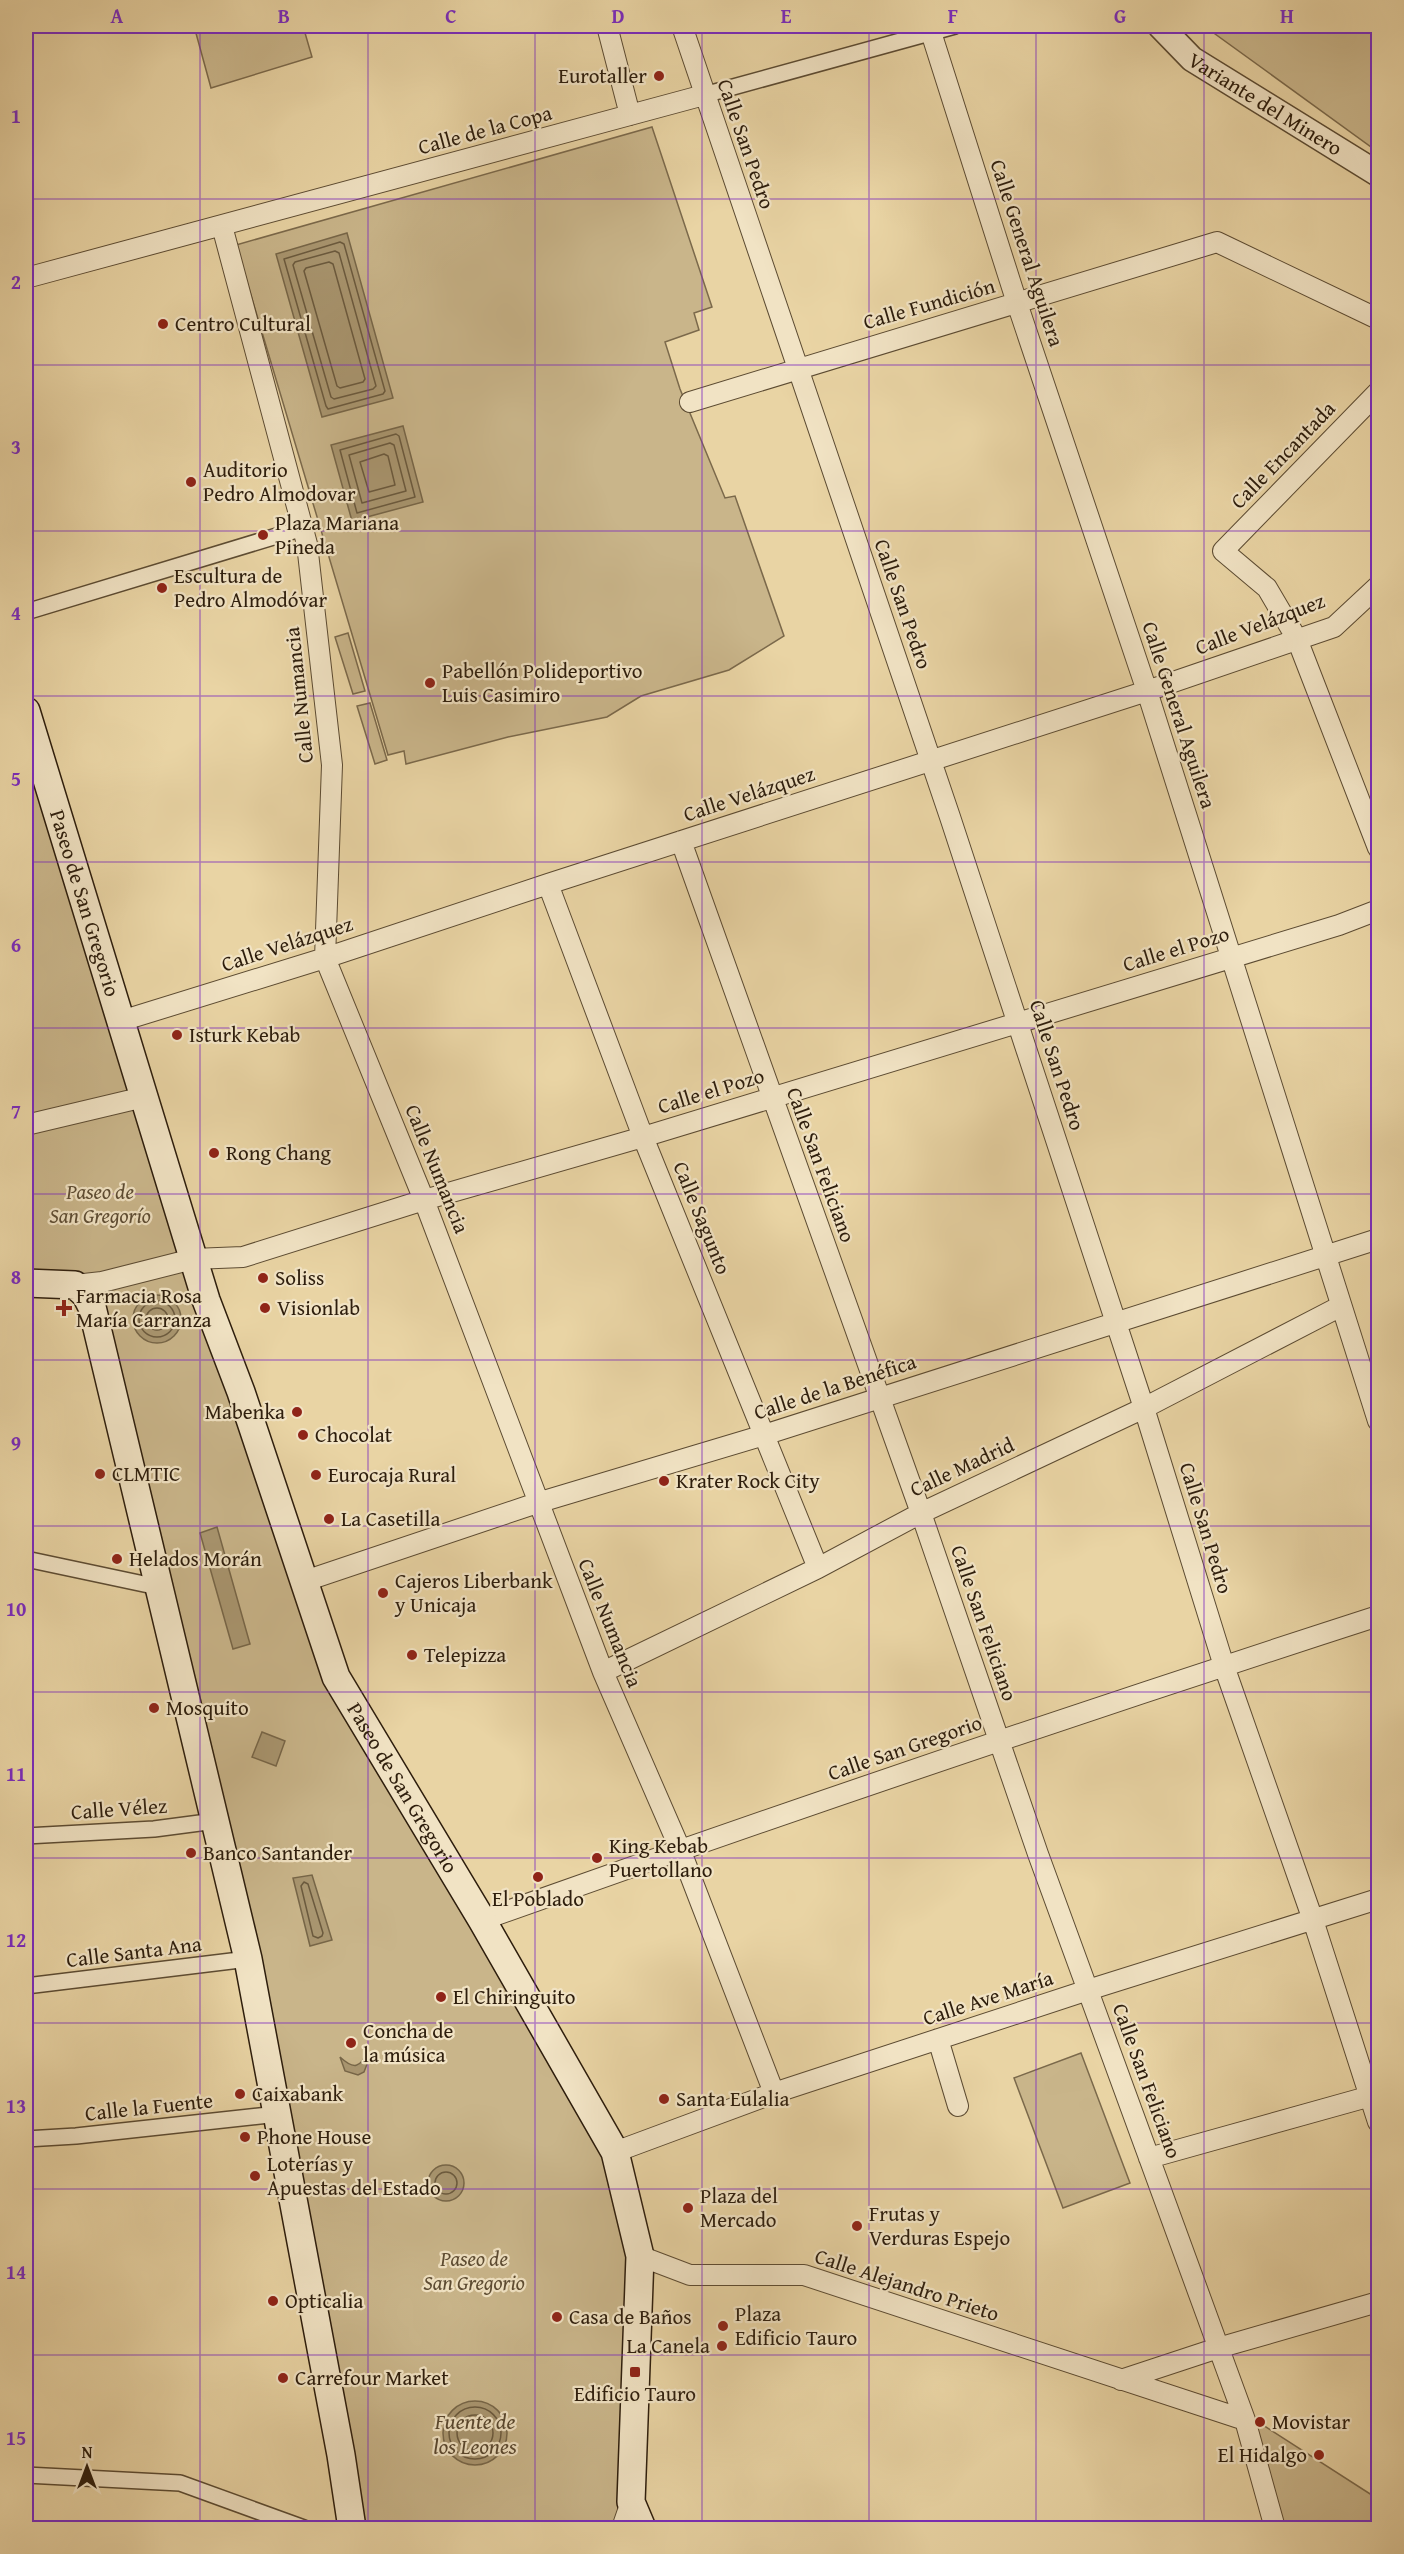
<svg xmlns="http://www.w3.org/2000/svg" width="1404" height="2554" viewBox="0 0 1404 2554" font-family="'Gentium Book Plus',serif">
<style>
.green{fill:#c9b58a;stroke:#7b694b;stroke-width:1.5}
.water{fill:#a99670;stroke:#776648;stroke-width:1.5}
.lines{fill:none;stroke-linecap:round;stroke-linejoin:round}
.shore{stroke:#6b5a3e;stroke-width:1.5}
.pedestrian-casing{stroke:#5c4b32;stroke-width:18}
.minor-casing{stroke:#5c4b32;stroke-width:22}
.tertiary-casing{stroke:#5c4b32;stroke-width:27}
.secondary-casing{stroke:#2d1d0c;stroke-width:30}
.pedestrian{stroke:#f1e3c4;stroke-width:15}
.minor{stroke:#f1e3c4;stroke-width:20}
.tertiary{stroke:#f1e3c4;stroke-width:24}
.secondary{stroke:#f1e3c4;stroke-width:27}
.grid{fill:none;stroke:#7b2cbf;stroke-width:1.5;stroke-opacity:0.55}
.poi-dot{fill:#8f2418;stroke:#f1e3c4;stroke-width:2}
.labels{text-anchor:middle;stroke-width:4.5;stroke-linejoin:round;paint-order:stroke}
.poi-label{font-size:21px;fill:#2d1d0c;stroke:#f1e3c4;text-anchor:start}
.street-label{font-size:21px;fill:#2d1d0c;stroke:#f1e3c4}
.park-label{font-size:21px;font-style:italic;fill:#5c4b32;stroke:#f1e3c4}
.water-label{font-size:22px;font-style:italic;fill:#58472f;stroke:#f1e3c4}
.neatline{fill:none;stroke:#7b2cbf;stroke-width:2}
.grid-label{font-size:20px;text-anchor:middle;font-weight:bold;fill:#7b2cbf}
</style>
<rect width="100%" height="100%" fill="#e9d4a4"/>
<filter id="stains"><feTurbulence type="fractalNoise" baseFrequency=".00333" numOctaves="4"/><feColorMatrix values="0 0 0 0 .2 0 0 0 0 .09 0 0 0 0 .02 0 0 0 .5 -.17"/></filter>
<radialGradient id="worn" r=".72"><stop offset=".6" stop-color="#630" stop-opacity="0"/><stop offset="1" stop-color="#630" stop-opacity=".3"/></radialGradient>
<path class="green" d="M194 26H303L312 57 211 88Z
M1208 26H1378V152L1211 31Z
M652 127 712 307 694 313 699 330 665 342 680 389 725 498 735 496 784 636 729 670 641 696 607 717 508 737 406 764 404 751 388 755 236 245Z
M348 633 365 691 353 694 335 637Z
M370 703 387 760 375 764 357 706Z
M26 710 191 1267 336 1677 588 2106 640 2256 622 2528H352L95 1290 26 1283Z
M1081 2053 1130 2183 1063 2208 1014 2078Z
M1241 2411 1378 2499V2528H1275Z"/>
<path class="water" d="M347 233 393 398 322 417 276 254Z
M403 426 423 502 352 521 331 445Z
M133 1319a24 24 0 1 1 48 0a24 24 0 1 1-48 0Z
M217 1527 250 1644 233 1649 200 1533Z
M262 1732 285 1741 276 1766 252 1757Z
M312 1875 332 1940 310 1946 293 1878Z
M368 2051 369 2059 364 2072 358 2075 345 2071 340 2057C354 2070 360 2068 368 2051Z
M428 2183a18 18 0 1 1 36 0a18 18 0 1 1-36 0Z
M443 2433a32 32 0 1 1 64 0a32 32 0 1 1-64 0Z"/>
<g class="lines">
<path class="shore" d="M340 242 344 244 385 391 383 394 328 409 326 406 284 259Z
M335 251 339 253 376 386 373 389 334 399 331 397 293 265 295 262Z
M329 262 333 264 365 379 363 382 340 388 337 386 304 271 306 268Z
M396 434 399 436 415 497 357 513 340 450Z
M390 443 394 445 406 491 362 503 349 455Z
M384 454 388 456 395 485 369 492 360 462Z
M139 1319a18 18 0 1 1 36 0a18 18 0 1 1-36 0Z
M146 1319a11 11 0 1 1 22 0a11 11 0 1 1-22 0Z
M304 1882 308 1884 323 1933 322 1936 318 1938 313 1936 301 1886Z
M435 2183a11 11 0 1 1 22 0a11 11 0 1 1-22 0Z
M449 2433a26 26 0 1 1 52 0a26 26 0 1 1-52 0Z
M457 2433a18 18 0 1 1 36 0a18 18 0 1 1-36 0Z"/>
<defs>
<path id="pedestrian" d="M704 95 955 26
M26 612 303 528
M26 1559 158 1587
M26 1836 154 1829 215 1821
M26 1986 248 1959
M26 2139 76 2136 278 2114
M26 2475 180 2483 304 2528"/>
<path id="minor" d="M607 26 630 115
M682 26 950 817 1144 1408 1224 1666 1313 1920 1378 2122
M929 26 1017 303 1147 691 1378 1421
M222 226 307 544 332 765 325 958 424 1200 603 1672 680 1849 774 2093
M26 278 704 95
M1378 392 1223 551 1267 588 1297 639 1378 848
M690 402 1217 242 1378 319
M681 841 921 1513 1038 1854 1245 2420 1275 2528
M548 884 643 1137 818 1568
M121 1021 325 958 548 884 1147 691 1334 627 1378 586
M26 1125 144 1097
M75 1285 102 1282 193 1259 243 1257 424 1200 643 1137 1339 925 1378 910
M305 1581 537 1503 764 1435 1378 1239
M603 1672 818 1568 921 1513 1144 1408 1341 1306
M482 1920C780 1814 1078 1713 1378 1616
M938 2039 958 2106
M615 2152 774 2093 1088 1990 1378 1899
M1149 2158 1378 2094
M640 2256 690 2275H804L1245 2420
M1121 2380 1218 2348 1378 2302
M622 2528 631 2502"/>
<g id="tertiary">
<path id="s1" d="M1160 26 1192 59 1378 174"/>
</g>
<g id="secondary">
<path id="s2" d="M26 711 206 1300 241 1392 336 1677 482 1920 615 2152 640 2256 631 2502 642 2528"/>
<path d="M26 1283 75 1285 86 1295 92 1307 248 1959 341 2455 352 2528"/>
</g>
</defs>
<use href="#pedestrian" class="pedestrian-casing"/>
<use href="#minor" class="minor-casing"/>
<use href="#tertiary" class="tertiary-casing"/>
<use href="#secondary" class="secondary-casing"/>
<use href="#pedestrian" class="pedestrian"/>
<use href="#minor" class="minor"/>
<use href="#tertiary" class="tertiary"/>
<use href="#secondary" class="secondary"/>
</g>
<path class="grid" d="M200 26V2528M368 26V2528M535 26V2528M702 26V2528M869 26V2528M1036 26V2528M1204 26V2528M26 199H1378M26 365H1378M26 531H1378M26 696H1378M26 862H1378M26 1028H1378M26 1194H1378M26 1360H1378M26 1526H1378M26 1692H1378M26 1858H1378M26 2023H1378M26 2189H1378M26 2355H1378"/>
<g class="poi-dot">
<circle cx="659" cy="76" r="6"/>
<circle cx="163" cy="324" r="6"/>
<circle cx="191" cy="482" r="6"/>
<circle cx="263" cy="535" r="6"/>
<circle cx="162" cy="588" r="6"/>
<circle cx="430" cy="683" r="6"/>
<circle cx="177" cy="1035" r="6"/>
<circle cx="214" cy="1153" r="6"/>
<circle cx="263" cy="1278" r="6"/>
<path d="M61 1299h6v6h6v6h-6v6h-6v-6h-6v-6h6z"/>
<circle cx="265" cy="1308" r="6"/>
<circle cx="297" cy="1412" r="6"/>
<circle cx="303" cy="1435" r="6"/>
<circle cx="100" cy="1474" r="6"/>
<circle cx="316" cy="1475" r="6"/>
<circle cx="664" cy="1481" r="6"/>
<circle cx="329" cy="1519" r="6"/>
<circle cx="117" cy="1559" r="6"/>
<circle cx="383" cy="1593" r="6"/>
<circle cx="412" cy="1655" r="6"/>
<circle cx="154" cy="1708" r="6"/>
<circle cx="191" cy="1853" r="6"/>
<circle cx="597" cy="1858" r="6"/>
<circle cx="538" cy="1877" r="6"/>
<circle cx="441" cy="1997" r="6"/>
<circle cx="351" cy="2043" r="6"/>
<circle cx="240" cy="2094" r="6"/>
<circle cx="664" cy="2099" r="6"/>
<circle cx="245" cy="2137" r="6"/>
<circle cx="255" cy="2176" r="6"/>
<circle cx="688" cy="2208" r="6"/>
<circle cx="857" cy="2226" r="6"/>
<circle cx="273" cy="2301" r="6"/>
<circle cx="557" cy="2317" r="6"/>
<circle cx="723" cy="2326" r="6"/>
<circle cx="722" cy="2346" r="6"/>
<rect x="629" y="2366" width="12" height="12" rx="3"/>
<circle cx="283" cy="2378" r="6"/>
<circle cx="1260" cy="2422" r="6"/>
<circle cx="1319" cy="2455" r="6"/>
</g>
<g class="labels">
<g class="poi-label">
<text x="647" y="83" text-anchor="end">Eurotaller</text>
<text x="175" y="331">Centro Cultural</text>
<text x="203" y="477">Auditorio<tspan x="203" dy="24">Pedro Almodovar</tspan></text>
<text x="275" y="530">Plaza Mariana<tspan x="275" dy="24">Pineda</tspan></text>
<text x="174" y="583">Escultura de<tspan x="174" dy="24">Pedro Almodóvar</tspan></text>
<text x="442" y="678">Pabellón Polideportivo<tspan x="442" dy="24">Luis Casimiro</tspan></text>
<text x="189" y="1042">Isturk Kebab</text>
<text x="226" y="1160">Rong Chang</text>
<text x="275" y="1285">Soliss</text>
<text x="76" y="1303">Farmacia Rosa<tspan x="76" dy="24">María Carranza</tspan></text>
<text x="277" y="1315">Visionlab</text>
<text x="285" y="1419" text-anchor="end">Mabenka</text>
<text x="315" y="1442">Chocolat</text>
<text x="112" y="1481">CLMTIC</text>
<text x="328" y="1482">Eurocaja Rural</text>
<text x="676" y="1488">Krater Rock City</text>
<text x="341" y="1526">La Casetilla</text>
<text x="129" y="1566">Helados Morán</text>
<text x="395" y="1588">Cajeros Liberbank<tspan x="395" dy="24">y Unicaja</tspan></text>
<text x="424" y="1662">Telepizza</text>
<text x="166" y="1715">Mosquito</text>
<text x="609" y="1853">King Kebab<tspan x="609" dy="24">Puertollano</tspan></text>
<text x="203" y="1860">Banco Santander</text>
<text x="538" y="1906" text-anchor="middle">El Poblado</text>
<text x="453" y="2004">El Chiringuito</text>
<text x="363" y="2038">Concha de<tspan x="363" dy="24">la música</tspan></text>
<text x="252" y="2101">Caixabank</text>
<text x="676" y="2106">Santa Eulalia</text>
<text x="257" y="2144">Phone House</text>
<text x="267" y="2171">Loterías y<tspan x="267" dy="24">Apuestas del Estado</tspan></text>
<text x="700" y="2203">Plaza del<tspan x="700" dy="24">Mercado</tspan></text>
<text x="869" y="2221">Frutas y<tspan x="869" dy="24">Verduras Espejo</tspan></text>
<text x="285" y="2308">Opticalia</text>
<text x="735" y="2321">Plaza<tspan x="735" dy="24">Edificio Tauro</tspan></text>
<text x="569" y="2324">Casa de Baños</text>
<text x="710" y="2353" text-anchor="end">La Canela</text>
<text x="295" y="2385">Carrefour Market</text>
<text x="635" y="2401" text-anchor="middle">Edificio Tauro</text>
<text x="1272" y="2429">Movistar</text>
<text x="1307" y="2462" text-anchor="end">El Hidalgo</text>
</g>
<g class="street-label">
<text dy="7" stroke="none"><textPath href="#s1" startOffset="132">Variante del Minero</textPath></text>
<text transform="translate(485 130) rotate(-15)" y="7">Calle de la Copa</text>
<text transform="translate(746 144) rotate(71)" y="7">Calle San Pedro</text>
<text transform="translate(1027 253) rotate(72)" y="7">Calle General Aguilera</text>
<text transform="translate(929 304) rotate(-16)" y="7">Calle Fundición</text>
<text transform="translate(1283 455) rotate(-46)" y="7">Calle Encantada</text>
<text transform="translate(903 604) rotate(71)" y="7">Calle San Pedro</text>
<text transform="translate(1260 624) rotate(-21)" y="7">Calle Velázquez</text>
<text transform="translate(299 695) rotate(-96)" y="7">Calle Numancia</text>
<text transform="translate(1179 715) rotate(72)" y="7">Calle General Aguilera</text>
<text transform="translate(749 794) rotate(-18)" y="7">Calle Velázquez</text>
<text dy="7" stroke="none"><textPath href="#s2" startOffset="201">Paseo de San Gregorio</textPath></text>
<text transform="translate(287 944) rotate(-18)" y="7">Calle Velázquez</text>
<text transform="translate(1176 949) rotate(-17)" y="7">Calle el Pozo</text>
<text transform="translate(1057 1065) rotate(72)" y="7">Calle San Pedro</text>
<text transform="translate(711 1091) rotate(-17)" y="7">Calle el Pozo</text>
<text transform="translate(821 1165) rotate(70)" y="7">Calle San Feliciano</text>
<text transform="translate(437 1169) rotate(68)" y="7">Calle Numancia</text>
<text transform="translate(702 1218) rotate(68)" y="7">Calle Sagunto</text>
<text transform="translate(835 1387) rotate(-18)" y="7">Calle de la Benéfica</text>
<text transform="translate(962 1467) rotate(-25)" y="7">Calle Madrid</text>
<text transform="translate(1206 1528) rotate(73)" y="7">Calle San Pedro</text>
<text transform="translate(610 1623) rotate(68)" y="7">Calle Numancia</text>
<text transform="translate(984 1623) rotate(71)" y="7">Calle San Feliciano</text>
<text transform="translate(905 1748) rotate(-19)" y="7">Calle San Gregorio</text>
<text dy="7" stroke="none"><textPath href="#s2" startOffset="1144">Paseo de San Gregorio</textPath></text>
<text transform="translate(119 1809) rotate(-4)" y="7">Calle Vélez</text>
<text transform="translate(134 1952) rotate(-7)" y="7">Calle Santa Ana</text>
<text transform="translate(988 1998) rotate(-18)" y="7">Calle Ave María</text>
<text transform="translate(1147 2081) rotate(70)" y="7">Calle San Feliciano</text>
<text transform="translate(149 2107) rotate(-6)" y="7">Calle la Fuente</text>
<text transform="translate(907 2285) rotate(18)" y="7">Calle Alejandro Prieto</text>
</g>
<g class="park-label">
<text x="100" y="1199">Paseo de<tspan x="100" dy="24">San Gregorío</tspan></text>
<text x="474" y="2266">Paseo de<tspan x="474" dy="24">San Gregorio</tspan></text>
</g>
<g class="water-label">
<text x="475" y="2429">Fuente de<tspan x="475" dy="25">los Leones</tspan></text>
</g>
</g>
<rect width="1404" height="2554" fill="none" stroke="#e9d4a4" stroke-width="66"/>
<g transform="translate(87 2467)" stroke="#f1e3c4" stroke-width="4.5" paint-order="stroke">
<path d="M0-4.5L10 22L0 15L-10 22Z" fill="#2d1d0c"/>
<text y="-9" font-size="16" font-weight="bold" text-anchor="middle" fill="#2d1d0c">N</text>
</g>
<rect x="33" y="33" width="1338" height="2488" class="neatline"/>
<g class="grid-label">
<text x="117" y="23">A</text>
<text x="284" y="23">B</text>
<text x="451" y="23">C</text>
<text x="618" y="23">D</text>
<text x="786" y="23">E</text>
<text x="953" y="23">F</text>
<text x="1120" y="23">G</text>
<text x="1287" y="23">H</text>
<text x="16" y="123">1</text>
<text x="16" y="289">2</text>
<text x="16" y="454">3</text>
<text x="16" y="620">4</text>
<text x="16" y="786">5</text>
<text x="16" y="952">6</text>
<text x="16" y="1118">7</text>
<text x="16" y="1284">8</text>
<text x="16" y="1450">9</text>
<text x="16" y="1616">10</text>
<text x="16" y="1781">11</text>
<text x="16" y="1947">12</text>
<text x="16" y="2113">13</text>
<text x="16" y="2279">14</text>
<text x="16" y="2445">15</text>
</g>
<rect width="100%" height="100%" filter="url(#stains)"/>
<rect width="100%" height="100%" fill="url(#worn)"/>
</svg>
